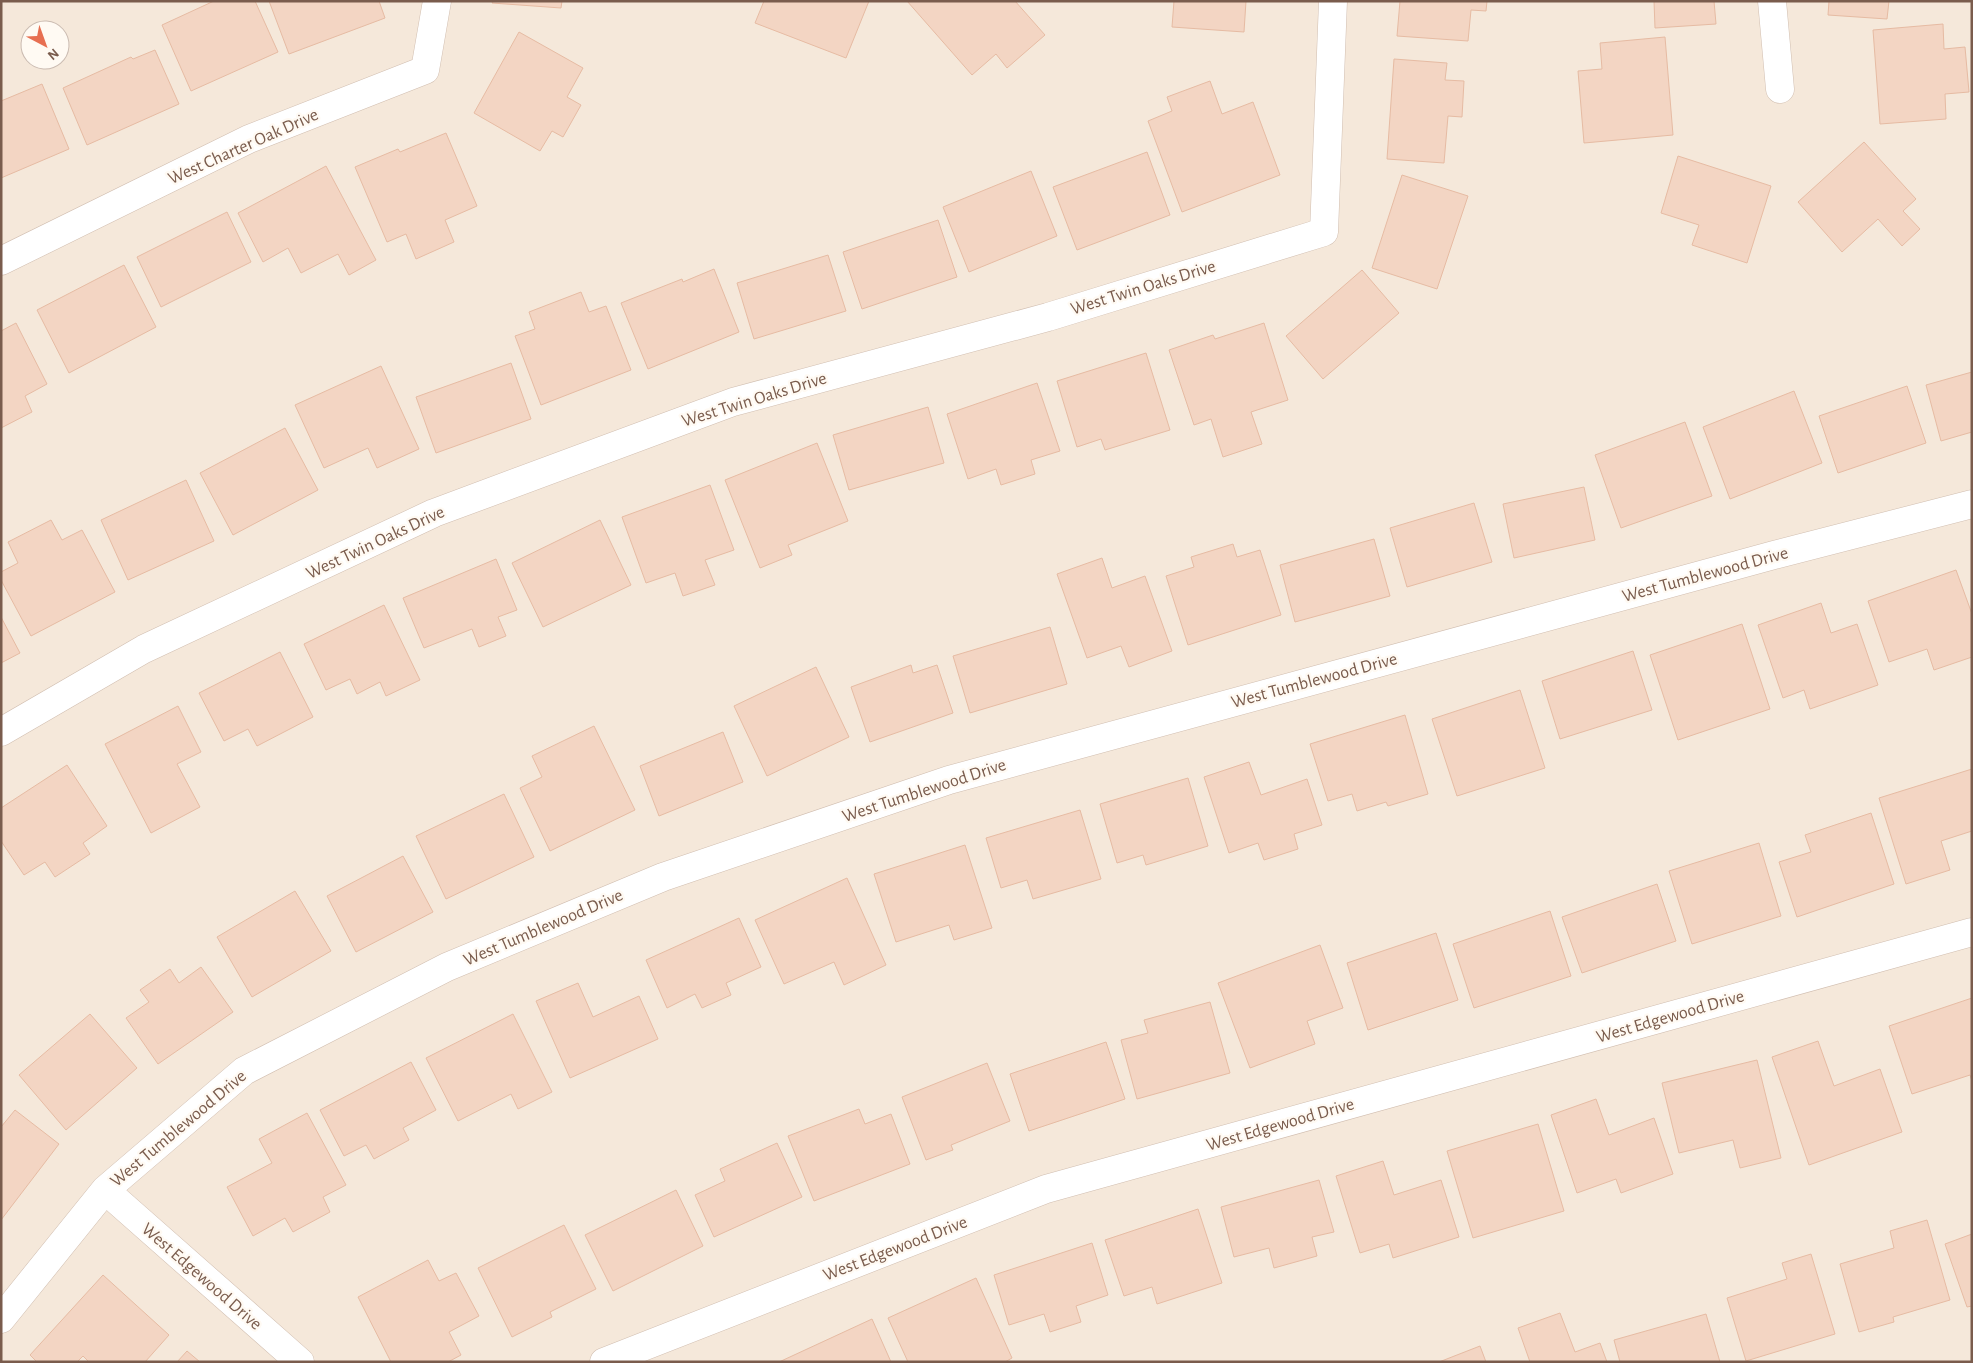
<svg xmlns="http://www.w3.org/2000/svg" width="1973" height="1363" viewBox="0 0 1973 1363" font-family="'Alegreya Sans',sans-serif">
<style>
.residential{fill:#f5e8da;fill-rule:evenodd}
.building{fill:#f3d5c3;stroke:#e6bba3}
.lines{fill:none;stroke-linecap:round;stroke-linejoin:round}
.minor-casing{stroke:#d1beb0;stroke-width:29}
.minor{stroke:#fff;stroke-width:28}
.labels{text-anchor:middle;stroke-width:4.5;stroke-linejoin:round;paint-order:stroke}
.street-label{font-size:18px;fill:#7a5c4d;stroke:#fffaf3}
</style>
<rect width="100%" height="100%" fill="#fdf6ec"/>
<path class="residential" d="M1 1H1972V1362H1ZM30 30H60V60H30Z"/>
<path class="building" d="M214 1H255L278 52 191 91 162 25Z
M269 1H379L385 18 289 54Z
M493 1H562L561 8 492 3Z
M764 1H869L846 58 755 23Z
M907 1H1015L1045 35 1007 68 996 54 972 75Z
M1174 1H1246L1244 32 1172 27Z
M1400 1H1487L1486 11 1471 10 1468 41 1397 36Z
M1654 1H1714L1716 24 1655 28Z
M1829 1H1889L1887 19 1828 15Z
M1943 24 1944 49 1965 47 1969 92 1945 94 1946 119 1880 124 1873 30Z
M519 32 583 68 567 97 581 105 563 137 552 131 540 151 474 113Z
M1665 37 1673 135 1584 143 1578 71 1602 69 1600 43Z
M155 50 179 104 87 145 63 88 131 57 133 59Z
M1394 59 1447 63 1445 80 1464 81 1462 117 1448 116 1444 163 1387 159Z
M1210 81 1222 114 1253 102 1280 175 1182 212 1148 121 1172 111 1167 97Z
M42 84 69 149 1 178V101Z
M446 133 477 206 445 220 454 242 416 259 406 234 387 242 355 167 398 149 400 152Z
M1864 142 1916 199 1903 211 1920 229 1902 246 1878 219 1842 252 1798 202Z
M1147 152 1170 215 1077 250 1053 187Z
M1678 156 1771 186 1747 263 1692 245 1699 225 1661 213Z
M326 166 376 260 349 275 338 254 301 273 288 248 263 262 238 213Z
M1031 171 1057 236 969 272 943 207Z
M1402 175 1468 196 1437 289 1372 268Z
M227 212 251 262 161 307 137 257Z
M938 220 957 277 862 309 843 252Z
M828 255 846 311 754 339 737 283Z
M124 265 156 327 69 373 37 310Z
M714 269 739 332 648 369 621 303 682 279 683 282Z
M1362 270 1399 313 1323 379 1286 336Z
M581 292 589 312 606 306 631 370 541 405 515 336 535 329 529 312Z
M16 323 47 384 25 396 32 412 1 428V331Z
M1264 323 1288 400 1251 412 1262 444 1223 457 1211 419 1194 425 1169 350 1213 335 1215 339Z
M1146 353 1170 430 1105 450 1101 439 1077 447 1057 381Z
M511 363 531 419 436 453 416 397Z
M381 366 419 449 377 468 368 448 324 468 295 405Z
M1972 372V432L1941 441 1926 385Z
M1037 383 1060 451 1031 460 1035 474 1001 485 996 469 968 479 947 414Z
M1907 386 1926 443 1838 473 1819 416Z
M1794 391 1822 463 1730 499 1703 427Z
M928 407 944 463 849 490 833 435Z
M1685 422 1712 496 1621 528 1595 455Z
M285 428 318 490 233 535 200 473Z
M817 443 848 521 788 545 792 555 760 568 725 480Z
M186 480 214 541 128 580 101 520Z
M710 485 734 550 705 560 715 585 683 596 675 573 646 583 622 517Z
M1584 487 1595 540 1514 558 1503 504Z
M1474 503 1492 562 1407 587 1390 528Z
M51 520 62 540 82 530 115 592 31 636 1 580V572L18 563 8 542Z
M600 520 631 585 543 627 512 563Z
M1374 539 1390 596 1295 622 1280 565Z
M1233 544 1237 557 1260 550 1281 615 1188 645 1166 576 1194 567 1191 557Z
M1102 558 1112 588 1145 576 1172 651 1129 667 1121 646 1087 658 1057 574Z
M496 559 517 610 498 617 506 636 479 647 472 629 424 648 403 598Z
M1956 570 1972 614V657L1934 670 1927 649 1889 662 1868 601Z
M1821 603 1831 633 1857 624 1878 685 1810 709 1804 690 1783 698 1758 625Z
M384 605 420 680 386 696 380 682 357 694 350 679 326 690 304 644Z
M1 617 20 653 1 663Z
M1742 624 1770 709 1678 740 1650 655Z
M1050 627 1067 684 970 713 953 656Z
M1633 651 1652 710 1560 739 1542 681Z
M280 652 313 717 257 746 248 729 224 741 199 693Z
M911 665 913 673 937 665 953 713 870 742 851 687Z
M816 667 849 737 767 776 734 706Z
M1520 690 1545 768 1457 796 1432 719Z
M178 706 201 752 177 764 200 807 151 833 105 744Z
M1405 715 1428 794 1388 806 1386 802 1357 811 1352 794 1328 801 1310 744Z
M594 726 635 810 550 851 520 788 542 777 532 756Z
M723 732 743 782 659 816 640 766Z
M1249 762 1261 795 1307 779 1322 825 1294 834 1298 849 1264 860 1258 843 1229 853 1204 777Z
M67 765 107 826 83 843 90 854 55 877 45 862 24 875 1 841V808Z
M1972 769V831L1941 841 1950 870 1906 884 1879 798Z
M1188 778 1208 846 1146 865 1143 855 1117 863 1100 804Z
M504 794 534 857 446 899 416 836Z
M1080 810 1101 879 1033 899 1027 880 1001 888 986 838Z
M1871 813 1894 884 1797 917 1779 862 1811 852 1805 835Z
M1759 843 1781 916 1692 944 1669 871Z
M965 845 992 928 954 940 949 925 896 942 874 874Z
M403 856 433 912 356 952 327 896Z
M847 878 886 965 844 985 834 962 784 984 755 920Z
M1657 884 1676 941 1582 973 1562 917Z
M295 891 331 951 252 997 217 937Z
M1550 911 1571 976 1474 1008 1453 944Z
M739 918 761 967 726 983 731 995 702 1008 695 994 667 1008 646 960Z
M1436 933 1458 1000 1368 1030 1347 963Z
M1320 945 1343 1008 1307 1021 1315 1044 1250 1068 1218 983Z
M201 967 233 1012 158 1064 126 1018 149 1002 140 990 170 969 179 983Z
M578 983 593 1017 639 996 658 1039 570 1078 536 1001Z
M1972 998V1081L1970 1075 1912 1094 1889 1026Z
M1210 1002 1230 1073 1137 1099 1121 1040 1148 1033 1144 1020Z
M90 1014 137 1068 66 1130 19 1075Z
M513 1014 552 1092 518 1109 511 1094 458 1121 426 1058Z
M1818 1041 1834 1086 1880 1069 1902 1132 1809 1165 1772 1057Z
M1106 1042 1125 1099 1029 1131 1010 1074Z
M1757 1060 1781 1158 1740 1168 1733 1140 1679 1153 1662 1083Z
M411 1062 436 1110 403 1128 409 1140 374 1159 366 1145 344 1156 320 1110Z
M987 1063 1010 1121 951 1145 953 1150 926 1160 902 1097Z
M1596 1099 1609 1135 1654 1118 1673 1174 1621 1193 1616 1179 1577 1193 1551 1115Z
M859 1109 865 1124 891 1114 910 1164 814 1201 788 1136Z
M15 1110 59 1144 1 1220V1127Z
M307 1113 346 1185 323 1197 330 1212 293 1232 285 1218 253 1236 227 1187 272 1163 259 1139Z
M1538 1124 1564 1211 1473 1238 1447 1151Z
M777 1143 802 1197 714 1237 695 1195 725 1181 720 1169Z
M1383 1161 1394 1195 1441 1180 1459 1237 1393 1258 1389 1244 1360 1253 1336 1176Z
M1319 1180 1334 1232 1312 1237 1317 1256 1274 1268 1269 1248 1234 1257 1221 1207Z
M676 1190 703 1246 613 1291 585 1235Z
M1198 1209 1222 1283 1157 1304 1152 1287 1124 1296 1105 1240Z
M1927 1220 1950 1300 1893 1317 1894 1322 1859 1332 1840 1264 1894 1248 1890 1231Z
M564 1225 596 1289 550 1312 552 1317 512 1337 478 1268Z
M1972 1234V1306L1967 1307 1945 1244Z
M1092 1243 1108 1295 1076 1306 1081 1322 1050 1332 1044 1314 1009 1325 994 1275Z
M1811 1254 1835 1334 1746 1361 1727 1298 1787 1279 1782 1263Z
M428 1260 439 1281 456 1273 479 1316 449 1332 461 1355 448 1362H391L358 1297Z
M103 1275 169 1335 145 1362H89L83 1356 77 1362H37L30 1355Z
M976 1278 1012 1358 1005 1362H908L888 1318Z
M1560 1313 1575 1352 1600 1343 1607 1362H1530L1518 1328Z
M1706 1314 1720 1362H1620L1614 1340Z
M872 1319 891 1362H779Z
M1480 1346 1486 1362H1439Z
M187 1351 200 1362H177Z"/>
<g class="lines">
<defs>
<path id="minor" d="M1772 1 1780 89
M1 261 249 139 425 70 437 1
M1 732 144 649 434 513 733 402 1048 317 1324 232 1333 1
M105 1190 300 1362
M1 1319 105 1190 244 1071 447 967 663 877 949 780 1774 555 1972 504
M604 1362 1046 1189 1972 932"/>
</defs>
<use href="#minor" class="minor-casing"/>
<use href="#minor" class="minor"/>
</g>
<g class="labels">
<g class="street-label">
<text transform="translate(243 146) rotate(-24)" y="6">West Charter Oak Drive</text>
<text transform="translate(1143 287) rotate(-17)" y="6">West Twin Oaks Drive</text>
<text transform="translate(754 399) rotate(-17)" y="6">West Twin Oaks Drive</text>
<text transform="translate(375 542) rotate(-25)" y="6">West Twin Oaks Drive</text>
<text transform="translate(1705 574) rotate(-15)" y="6">West Tumblewood Drive</text>
<text transform="translate(1314 680) rotate(-15)" y="6">West Tumblewood Drive</text>
<text transform="translate(924 790) rotate(-18)" y="6">West Tumblewood Drive</text>
<text transform="translate(543 927) rotate(-23)" y="6">West Tumblewood Drive</text>
<text transform="translate(1670 1016) rotate(-16)" y="6">West Edgewood Drive</text>
<text transform="translate(1280 1124) rotate(-16)" y="6">West Edgewood Drive</text>
<text transform="translate(178 1128) rotate(-40)" y="6">West Tumblewood Drive</text>
<text transform="translate(895 1248) rotate(-21)" y="6">West Edgewood Drive</text>
<text transform="translate(202 1276) rotate(41)" y="6">West Edgewood Drive</text>
</g>
</g>
<rect width="1973" height="1363" fill="none" stroke="#7a5c4d" stroke-width="5"/>
<g transform="translate(45 45) rotate(139)"><circle r="24" fill="#fffaf3" stroke="#cabbb1"/>
<path d="M0-4L9 19L0 12L-9 19Z" fill="#e76f51"/>
<text y="-8" font-size="14" font-weight="bold" text-anchor="middle" fill="#7a5c4d">N</text>
</g>
</svg>
